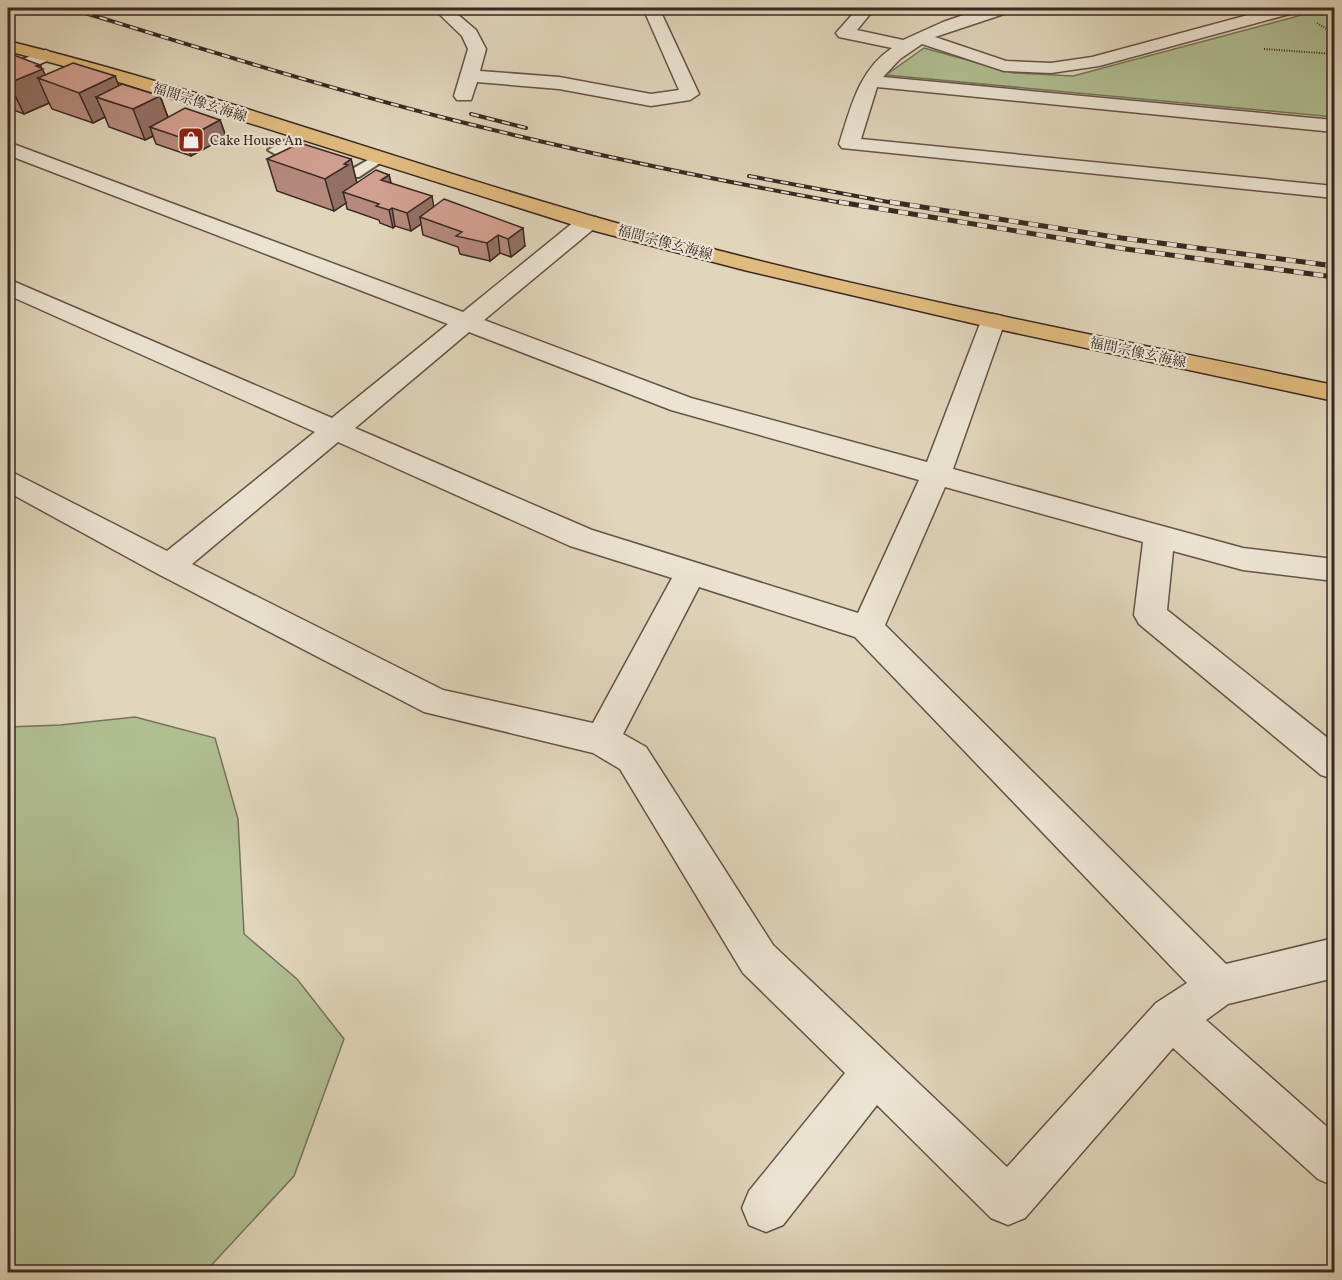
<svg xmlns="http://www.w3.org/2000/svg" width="1342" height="1280" viewBox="0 0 1342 1280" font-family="Vollkorn,'Noto Serif JP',serif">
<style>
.green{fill:#b0be92;stroke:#75735a;stroke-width:1.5}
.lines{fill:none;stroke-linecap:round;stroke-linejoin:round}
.lane-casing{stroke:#645348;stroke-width:4}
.street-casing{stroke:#645348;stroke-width:3}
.secondary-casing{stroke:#3a2822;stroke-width:3}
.primary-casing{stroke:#3a2822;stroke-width:3}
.path{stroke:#3a2822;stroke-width:2;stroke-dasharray:1 1.5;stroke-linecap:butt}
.lane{fill:#ece4d3;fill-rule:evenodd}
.street{fill:#ece4d3;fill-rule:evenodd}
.secondary{fill:#ece4d3;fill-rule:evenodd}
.primary{fill:#e0ba7e;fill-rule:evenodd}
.rail-far1-casing{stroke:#3a2822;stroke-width:4}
.rail-casing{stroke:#3a2822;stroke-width:5}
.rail-far1{stroke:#ece4d3;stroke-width:2;stroke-dasharray:8;stroke-linecap:butt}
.rail{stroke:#ece4d3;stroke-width:4;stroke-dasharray:10;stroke-linecap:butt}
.wall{fill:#b58a7d;stroke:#3a2822;stroke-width:1.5}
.shaded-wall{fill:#937066;stroke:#3a2822;stroke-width:1.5}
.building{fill:#d2a091;stroke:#3a2822;stroke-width:1.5}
.labels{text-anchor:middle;stroke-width:4.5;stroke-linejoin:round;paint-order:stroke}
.far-street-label{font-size:14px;fill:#3a2822;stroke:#ece4d3}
.far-poi-label{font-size:14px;fill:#3a2822;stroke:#ece4d3;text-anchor:start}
</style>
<rect width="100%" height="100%" fill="#e1d5bb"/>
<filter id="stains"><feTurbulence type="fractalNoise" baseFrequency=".00333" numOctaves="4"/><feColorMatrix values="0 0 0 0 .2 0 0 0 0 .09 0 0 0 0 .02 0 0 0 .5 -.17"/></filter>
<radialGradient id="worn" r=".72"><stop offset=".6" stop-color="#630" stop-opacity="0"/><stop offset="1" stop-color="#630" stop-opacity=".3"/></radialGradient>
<path class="green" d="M1328 8H1334V117L886 75 924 48 1014 73 1073 76Z
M135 717 215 738 238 819 244 934 297 979 344 1039 294 1176 205 1272H8V727L60 725Z"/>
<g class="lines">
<defs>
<path id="lane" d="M302 131 309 135 307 138 280 153 275 154 268 150Z
M378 154 385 158 383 161 359 177H349L347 174 349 171Z"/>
<path id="street" d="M433 8H450L476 30 486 49 480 71 559 77 651 94 679 90 643 8H659L699 94 690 100 651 106 559 89 477 82 471 100H457L454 96 468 49 462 36Z
M858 8H875L857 30 903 40 943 22 981 9 1012 8 1010 12 935 37 1006 61 1051 63 1092 57 1274 8H1299L1297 12 1099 66 1051 73 1004 71 922 44 900 59 883 77 1334 120V132L877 87 861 139 1334 186V198L842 148 839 144C851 108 858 71 892 48L839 37 836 33Z
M8 142 463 312 580 217H596L599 222 596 227 484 320 691 398 927 462 981 321 984 316 993 314 1002 316 1005 321 953 469 1243 548 1334 559V581L1243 570 1173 551 1167 610 1334 743V779L1321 775 1139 624 1134 615 1143 542 945 487 885 625 1226 964 1334 938V978L1228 1004 1206 1020 1334 1133V1186L1318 1179 1173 1048 1025 1218 1008 1225 991 1218 877 1105 783 1225 766 1232 749 1225 742 1208 749 1191 845 1073 743 973 620 769 593 753 424 712 158 574 8 492V470L167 551 315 432 8 295V279L332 418 448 324 8 155ZM469 332 671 410 919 480 858 613 592 530 355 428ZM338 442 570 546 672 578 593 723 443 690 192 564ZM699 587 855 637 1187 983 1156 1003 1007 1167 773 945 646 747 623 734Z"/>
<path id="secondary" d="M46 50 55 55 52 59 8 77V65Z"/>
<path id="primary" d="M8 41C206 90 399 161 595 217 838 287 1087 333 1334 385V401L993 328 744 270 580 227 90 73 8 51Z"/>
</defs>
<use href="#lane" class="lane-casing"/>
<use href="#street" class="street-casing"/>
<use href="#secondary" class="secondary-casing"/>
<use href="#primary" class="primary-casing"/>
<path class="path" d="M1321 15 1334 10
M1317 23 1334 33
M1264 49 1334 54"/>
<use href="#lane" class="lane"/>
<use href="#street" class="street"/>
<use href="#secondary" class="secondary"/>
<use href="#primary" class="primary"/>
<defs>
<path id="rail-far1" d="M69 8C196 47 323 87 453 120 583 153 715 180 848 204
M471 114 526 128
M749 176 899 204"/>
<path id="rail" d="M839 202 1126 249 1334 277
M890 202 1114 237 1334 266"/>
</defs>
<use href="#rail-far1" class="rail-far1-casing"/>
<use href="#rail" class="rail-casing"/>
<use href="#rail-far1" class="rail-far1"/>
<use href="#rail" class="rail"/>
</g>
<path class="wall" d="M8 56 40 65 45 75 115 76 118 86 160 96 168 117 220 120 226 137 191 156 156 144 153 136 145 140 109 127 105 117 93 123 52 109 49 103 24 114 8 108Z
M267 159H351L356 183 389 175 391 183 434 207 525 246 511 257 500 253 490 261 460 254 458 247 423 235 421 224 411 231 395 226 393 228 380 223 379 220 347 209 346 203 334 211 277 191Z"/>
<path class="shaded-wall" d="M40 65 49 82 38 78 49 103 24 114 9 83Z
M115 76 127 107 96 97 105 117 93 123 79 93Z
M160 96 171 126 150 127 153 136 145 140 133 109Z
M220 120 226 137 191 156 185 139Z
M351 159 359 191 343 192 346 203 334 211 325 179 344 164Z
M389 175 393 192 381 180Z
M432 196 435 214 420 217 421 224 411 231 407 213Z
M392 208 395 226 393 228 389 210Z
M523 228 525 246 511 257 508 239Z
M498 235 500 253 490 261 487 243Z"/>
<path class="building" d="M11 54 40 65 36 66 43 69 9 83H8V56Z
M73 63 115 76 79 93 38 78Z
M122 84 160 96 133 109 96 97Z
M185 108 220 120 185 139 150 127Z
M300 143 351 159 344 164 348 165 325 179 267 159Z
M376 170 389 175 381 180 432 196 407 213 392 208 389 210 376 206 379 204 343 192Z
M444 199 523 228 508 239 498 235 487 243 456 236 462 232 420 217Z"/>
<defs>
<symbol id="shop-square" viewBox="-11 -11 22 22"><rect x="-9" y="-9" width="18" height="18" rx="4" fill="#8f2418" stroke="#ece4d3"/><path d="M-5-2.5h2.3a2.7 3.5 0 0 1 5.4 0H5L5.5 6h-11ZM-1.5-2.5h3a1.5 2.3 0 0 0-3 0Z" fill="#fff"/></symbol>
</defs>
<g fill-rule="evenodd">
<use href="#shop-square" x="176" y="125" width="30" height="30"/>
</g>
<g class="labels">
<g class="far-street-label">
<text transform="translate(200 102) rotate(18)" y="5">福間宗像玄海線</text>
<text transform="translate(665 242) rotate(15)" y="5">福間宗像玄海線</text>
<text transform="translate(1138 352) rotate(12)" y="5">福間宗像玄海線</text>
</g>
<g class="far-poi-label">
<text x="210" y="145">Cake House An</text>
</g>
</g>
<rect width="1342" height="1280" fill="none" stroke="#e1d5bb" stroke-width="30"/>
<rect x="9" y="9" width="1324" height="1262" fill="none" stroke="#3a2822" stroke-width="3"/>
<rect x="15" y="15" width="1312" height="1250" fill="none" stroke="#3a2822" stroke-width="1.5"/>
<rect width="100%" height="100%" filter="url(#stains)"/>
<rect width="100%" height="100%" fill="url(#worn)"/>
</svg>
